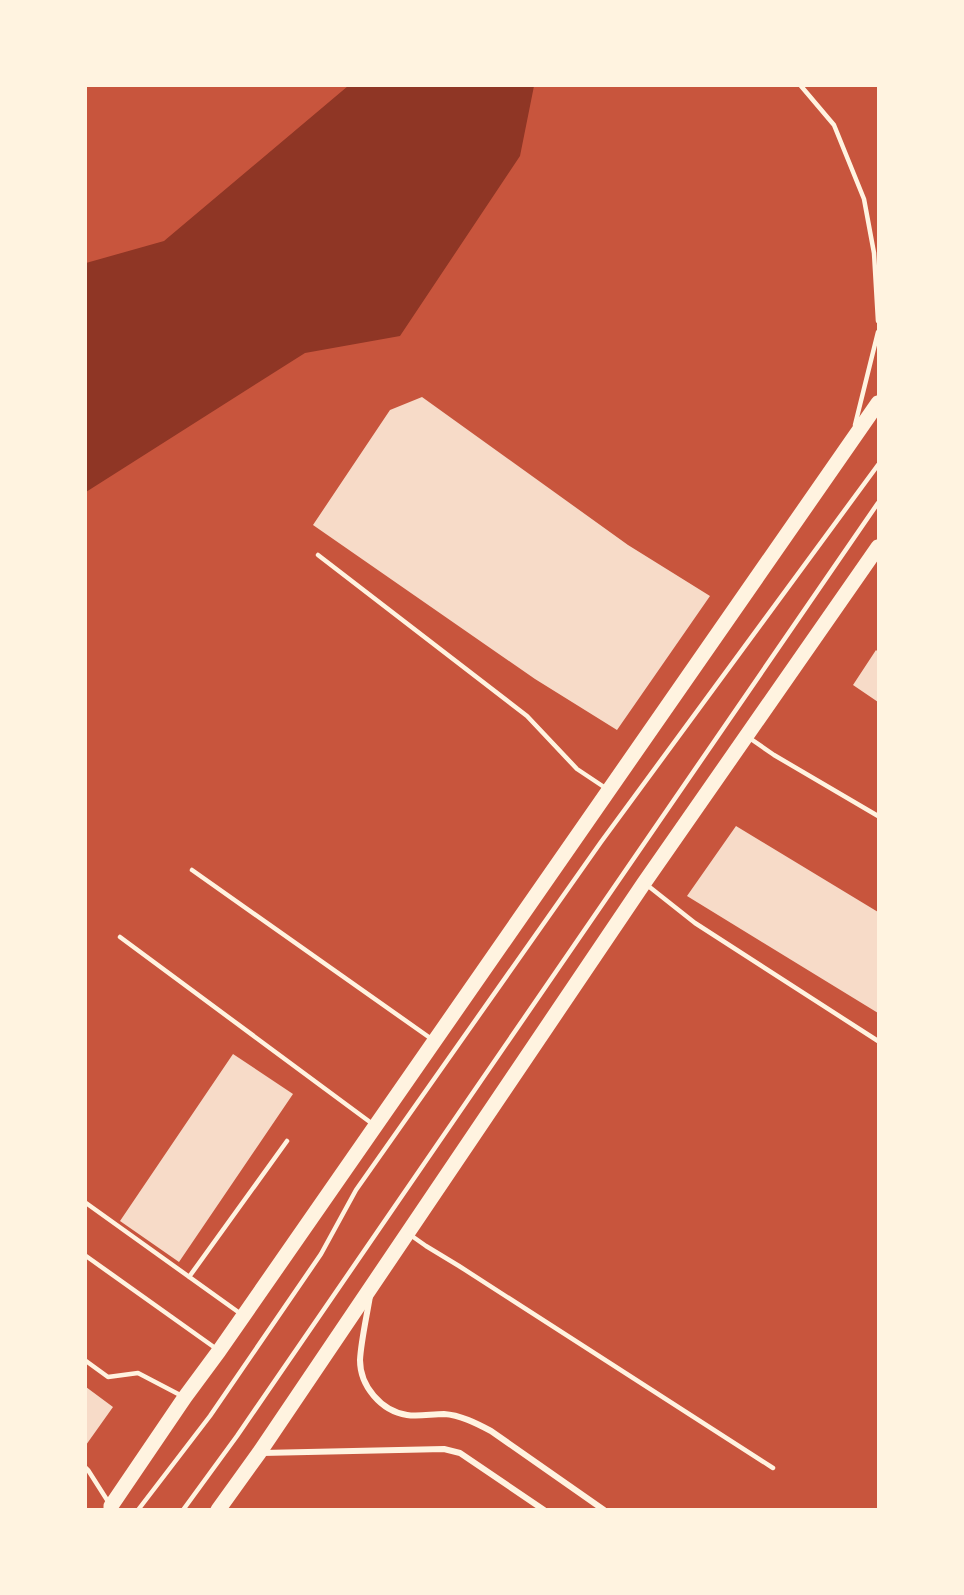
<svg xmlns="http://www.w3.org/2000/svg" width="964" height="1595" viewBox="0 0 964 1595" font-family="'DM Sans',sans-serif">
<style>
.water{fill:#8f3625}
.building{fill:#f7dbc8}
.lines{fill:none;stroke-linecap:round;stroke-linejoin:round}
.service{stroke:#fff3e0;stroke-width:4.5}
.minor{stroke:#fff3e0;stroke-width:6}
.primary{stroke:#fff3e0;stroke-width:15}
</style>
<rect width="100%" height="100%" fill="#c8553d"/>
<path class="water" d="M348 86H534L520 156 400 336 305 353 86 492V263L164 241Z"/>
<path class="building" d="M422 397 628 545 710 596 617 730 535 679 313 525 390 410Z
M876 650 878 652V702L853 685Z
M736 826 878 912V1013L687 896Z
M233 1054 293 1094 179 1262 120 1221Z
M86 1387 113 1407 86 1445Z"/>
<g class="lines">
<path class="service" d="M801 86 834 125 864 199 874 253 878 321
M855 425 878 332
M318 555 527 716 577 769 607 789
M748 737 774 755 878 816
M192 870 433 1040
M647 885 695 923 878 1041
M120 937 374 1125
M86 1203 241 1314
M409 1234 426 1246 459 1266 773 1468
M86 1256 218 1350
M189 1277 287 1141
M86 1361 108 1377 138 1373 182 1396
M86 1468 88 1470 109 1503
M138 1510 210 1416 321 1254 356 1190 601 842 878 465
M183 1510 237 1436 878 503"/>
<path class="minor" d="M370 1296C367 1315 361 1341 360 1360 360 1386 381 1411 407 1415 418 1417 432 1414 444 1414 460 1415 476 1423 491 1431L604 1510
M262 1453 444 1449 460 1453 544 1510"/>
<path class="primary" d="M111 1510V1506L185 1397 219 1351 878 403
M218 1510 259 1453 644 883 878 547"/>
</g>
<rect width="964" height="1595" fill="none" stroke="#fff3e0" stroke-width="174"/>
</svg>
